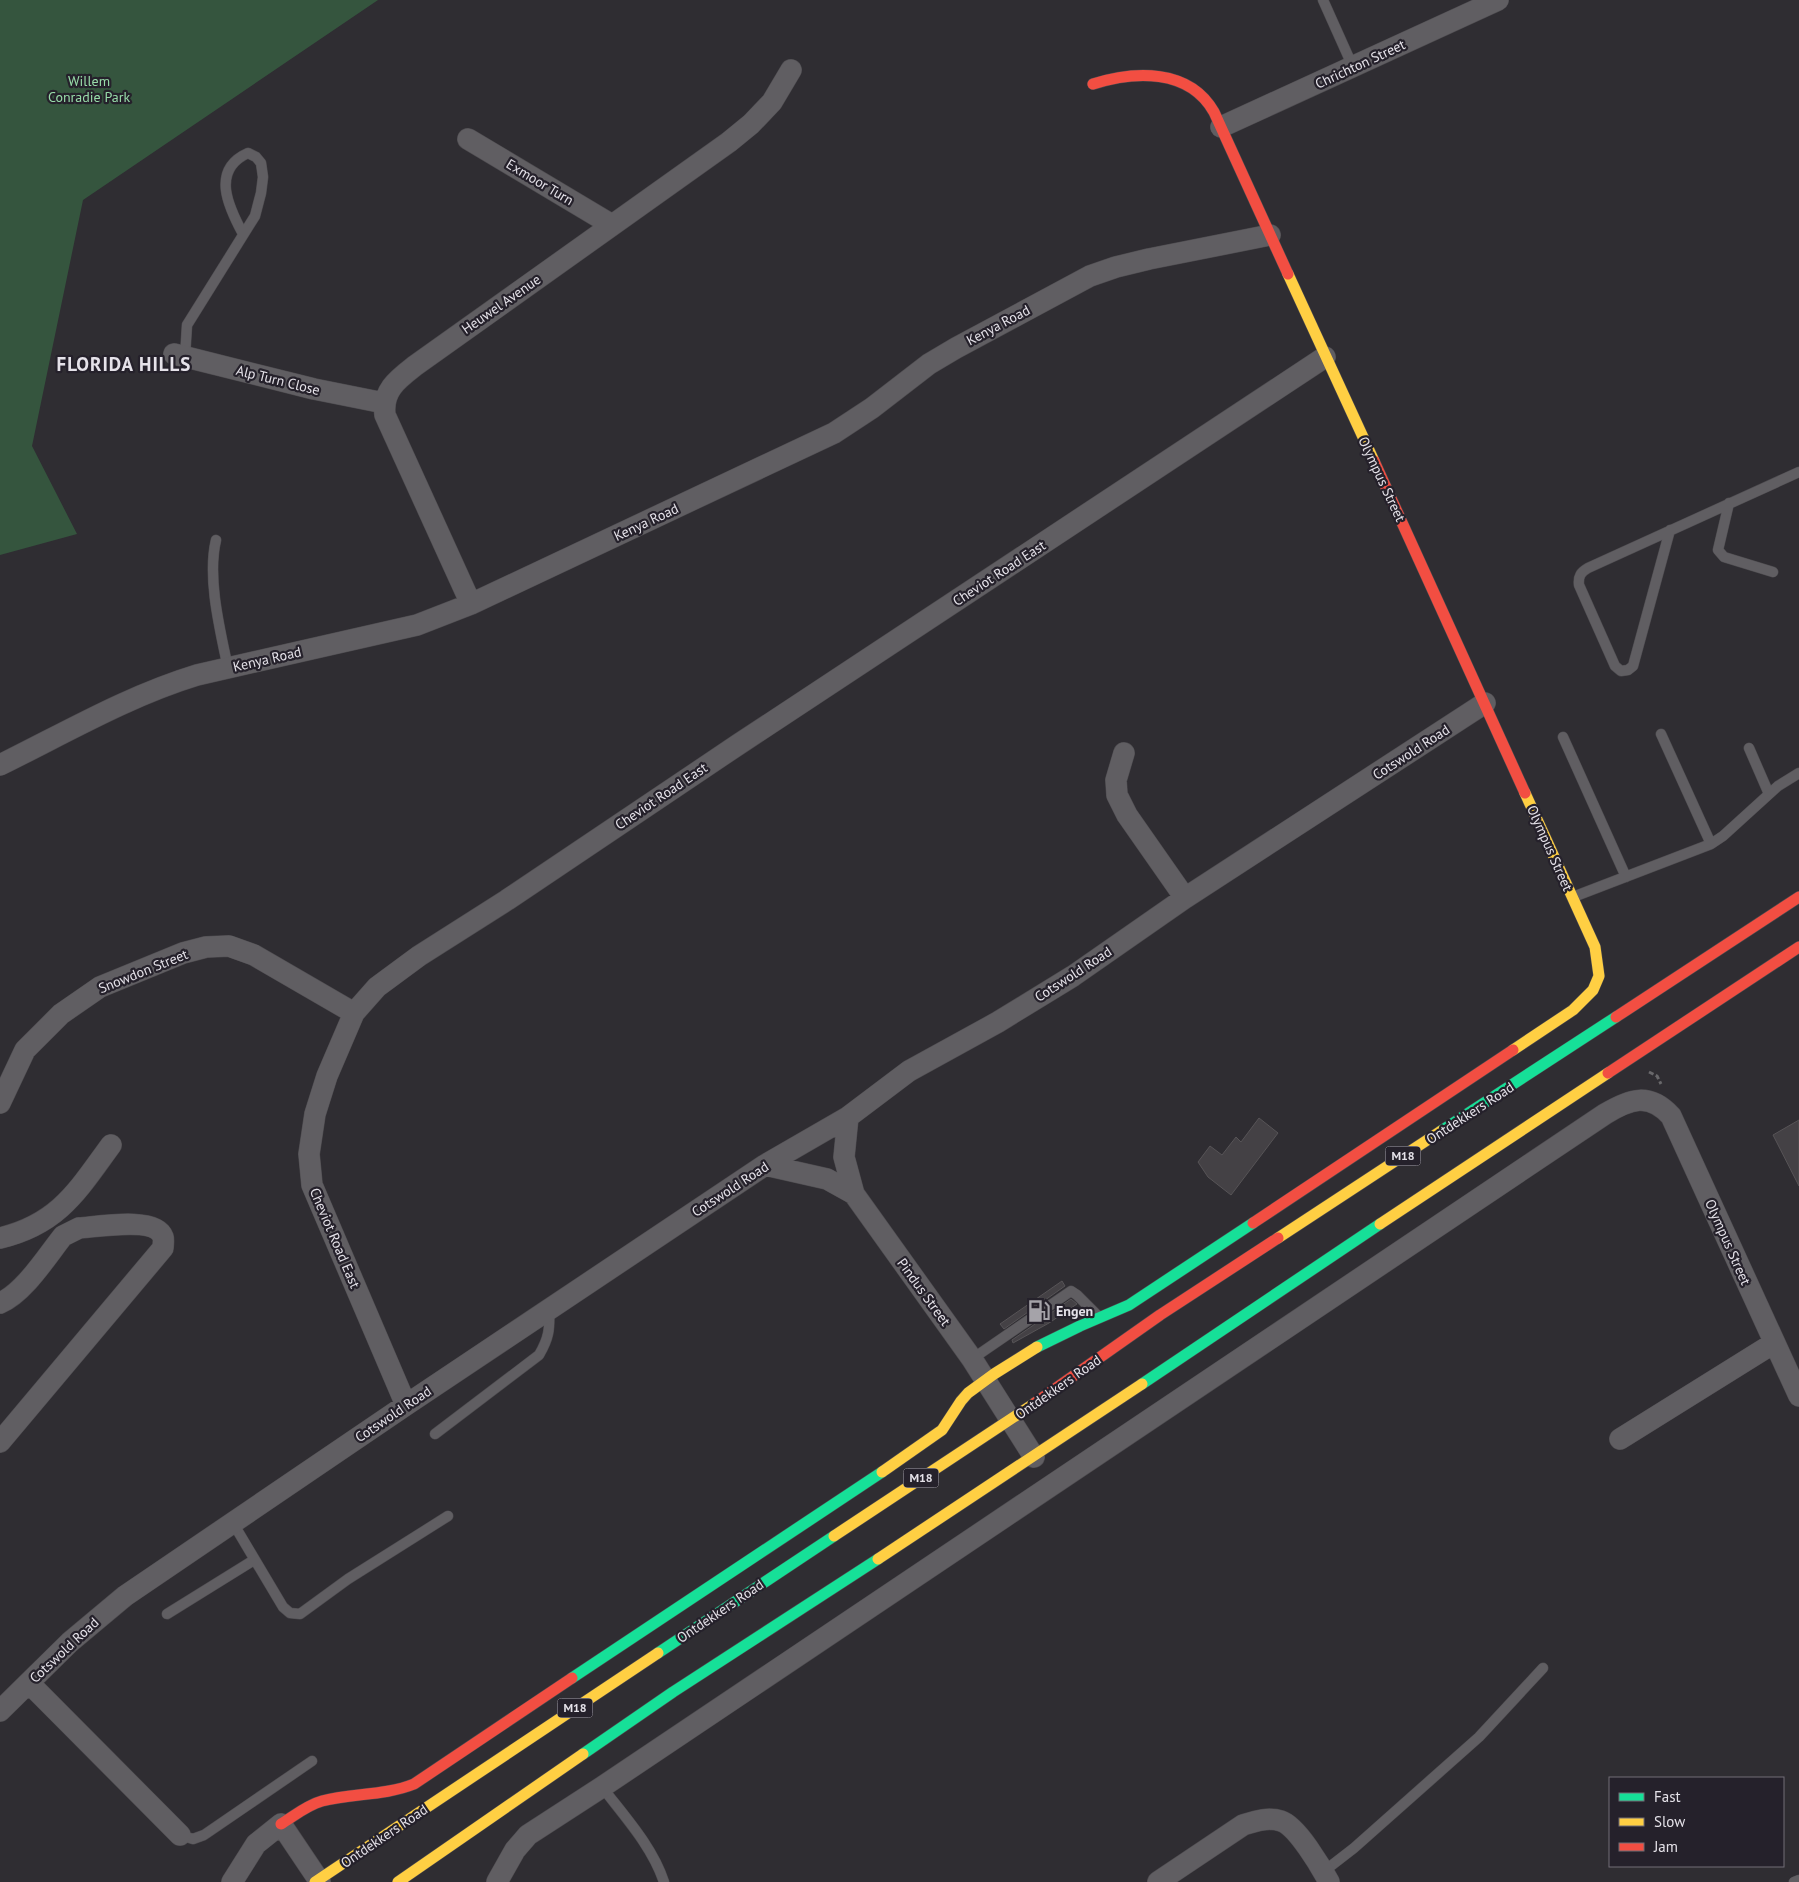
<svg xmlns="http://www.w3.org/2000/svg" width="1799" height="1882" viewBox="0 0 1799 1882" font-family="'PT Sans',sans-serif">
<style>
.green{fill:#35553e}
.building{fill:#444145;stroke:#575457}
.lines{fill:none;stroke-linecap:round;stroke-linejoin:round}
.lane-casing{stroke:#4d4b4f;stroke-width:11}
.street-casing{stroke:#4d4b4f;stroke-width:22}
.fast-casing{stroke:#4d4b4f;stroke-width:12}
.slow-casing{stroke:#4d4b4f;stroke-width:12}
.jam-casing{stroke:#4d4b4f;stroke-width:12}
.path{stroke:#69686b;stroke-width:3;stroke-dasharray:5 2.5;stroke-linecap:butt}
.lane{stroke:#605e62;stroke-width:10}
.street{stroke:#605e62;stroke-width:21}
.fast{stroke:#16e098;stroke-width:11}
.slow{stroke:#ffcf43;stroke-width:11}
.jam{stroke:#f24e42;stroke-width:11}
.labels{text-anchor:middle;stroke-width:4.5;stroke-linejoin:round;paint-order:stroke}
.shield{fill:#25212b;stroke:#aba8b0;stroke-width:1}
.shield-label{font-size:12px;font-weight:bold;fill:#e5e2e9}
.street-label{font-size:14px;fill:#e5e2e9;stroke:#25212b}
.park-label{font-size:14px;fill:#98dca9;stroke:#25212b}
.poi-label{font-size:14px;font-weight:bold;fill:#e5e2e9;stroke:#25212b;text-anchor:start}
.district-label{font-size:19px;font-weight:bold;letter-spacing:1px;fill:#e5e2e9;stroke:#25212b}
</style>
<rect width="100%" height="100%" fill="#2f2d32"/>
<path class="green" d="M0 0H378L83 200 32 446 77 534 0 555Z"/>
<path class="building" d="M1259 1118 1278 1133 1231 1195 1208 1177 1198 1162 1210 1146 1222 1155 1236 1137 1241 1142Z
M1799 1120V1186L1773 1135Z
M1062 1281 1065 1286 1004 1329 1000 1324Z
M1071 1299 1077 1304 1049 1323 1013 1343 1012 1340Z"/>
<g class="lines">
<defs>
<path id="lane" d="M1323 0 1353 67
M185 357 187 325 255 216 261 193 263 177 261 163 256 157 248 153C210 170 229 208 243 234
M1729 503 1718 550 1724 557 1773 572
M1670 530 1633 666 1628 670 1621 671 1615 666 1579 585C1578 576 1581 572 1588 568L1799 472
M216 540C207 578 220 630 228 668
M1661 734 1711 844
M1563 737 1626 877
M1749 748 1769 794
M1573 897 1711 844 1723 836 1778 786 1799 773
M972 1359 1071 1291 1077 1295 1099 1317
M435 1434 539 1355C549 1338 550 1329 549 1309
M233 1523 283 1607 290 1613 300 1614 348 1579 448 1516
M167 1614 254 1560
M602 1787C625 1817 652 1846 664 1882
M180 1835 193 1839 204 1835 312 1761
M1323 1872 1354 1848 1479 1737 1543 1668
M1794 1882 1799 1880"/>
<path id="street" d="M1221 127 1498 0
M468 139 612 225
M174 354 314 389 384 403
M471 604 385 415C382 390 398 379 416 365L729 142 751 124 772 102 791 70
M1124 753 1116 780 1117 795 1127 815 1185 898
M0 765C65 733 128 696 197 675L417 625 471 604 834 433 872 408 929 364 956 348 1090 276 1116 267 1149 259 1270 235
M0 1103 25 1050 61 1014 100 987 183 953 206 947 229 946 254 955 354 1013
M848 1117 844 1157 854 1194 972 1359 1034 1457
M765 1165 827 1179 854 1194
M0 1238C59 1224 78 1190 111 1145
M0 1303C24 1293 47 1256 63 1236L79 1228C96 1227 156 1216 163 1237 164 1240 163 1245 163 1248L0 1442
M406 1405 312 1185 309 1154 315 1114 327 1076 354 1013 377 987 419 956 507 900 739 744 1325 357
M1620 1439 1774 1343
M29 1683 180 1835
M0 1711 70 1642 125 1596 406 1405 765 1165 848 1117 909 1071 998 1022 1073 976 1185 898 1485 703
M232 1882 256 1844 281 1824 320 1882
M497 1882 515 1850 528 1835 602 1787 1605 1114C1630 1099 1649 1092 1671 1116L1799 1396
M1158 1882 1243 1825C1256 1821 1268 1817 1281 1821 1297 1826 1321 1867 1329 1882"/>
<path id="fast" d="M1441 1131 1616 1017
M1037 1347 1080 1326 1129 1305 1253 1223
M1142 1384 1380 1224
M658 1653 834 1536
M572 1678 882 1472
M583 1754 673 1692 878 1559"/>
<path id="slow" d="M1288 274 1374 461
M1513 1050 1573 1010 1593 990 1599 976 1595 947 1525 793
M1380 1224 1608 1073
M1278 1238 1441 1131
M882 1472 942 1430 961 1401 968 1393 994 1374 1037 1347
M834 1536 1035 1403
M878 1559 1142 1384
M315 1882 658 1653
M398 1882 583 1754"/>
<path id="jam" d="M1093 84C1134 71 1189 68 1214 112L1288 274
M1374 461 1525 793
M1616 1017 1799 897
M1608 1073 1799 947
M1253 1223 1513 1050
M1035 1403 1160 1315 1278 1238
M281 1824C294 1816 307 1805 322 1801 352 1793 384 1796 414 1784L572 1678"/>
</defs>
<use href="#lane" class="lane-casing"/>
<use href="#street" class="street-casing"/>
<use href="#fast" class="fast-casing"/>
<use href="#slow" class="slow-casing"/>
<use href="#jam" class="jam-casing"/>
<path class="path" d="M1649 1072 1657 1076 1661 1084"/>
<use href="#lane" class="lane"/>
<use href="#street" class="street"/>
<use href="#fast" class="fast"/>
<use href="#slow" class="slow"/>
<use href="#jam" class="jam"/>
</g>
<defs>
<symbol id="fuel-bare" viewBox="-9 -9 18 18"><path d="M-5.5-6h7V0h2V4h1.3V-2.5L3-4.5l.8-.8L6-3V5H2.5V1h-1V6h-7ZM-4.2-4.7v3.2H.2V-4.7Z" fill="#a5a3a9" stroke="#25212b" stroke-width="2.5" paint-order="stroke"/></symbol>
</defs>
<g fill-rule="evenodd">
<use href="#fuel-bare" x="1023" y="1295" width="32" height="32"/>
</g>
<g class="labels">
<g class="shield">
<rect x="1385.5" y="1146.5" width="35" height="19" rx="4"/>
<rect x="903.5" y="1468.5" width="35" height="19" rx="4"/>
<rect x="557.5" y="1698.5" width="35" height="19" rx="4"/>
</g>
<g class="shield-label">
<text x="1403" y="1160">M18</text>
<text x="921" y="1482">M18</text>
<text x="575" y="1712">M18</text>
</g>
<g class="street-label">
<text transform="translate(1360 64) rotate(-25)" y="5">Chrichton Street</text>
<text transform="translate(540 182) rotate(31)" y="5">Exmoor Turn</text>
<text transform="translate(501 304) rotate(-35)" y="5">Heuwel Avenue</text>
<text transform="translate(998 325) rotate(-28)" y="5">Kenya Road</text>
<text transform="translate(278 380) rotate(14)" y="5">Alp Turn Close</text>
<text transform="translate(1382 479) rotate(65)" y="5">Olympus Street</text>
<text transform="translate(646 522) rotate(-25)" y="5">Kenya Road</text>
<text transform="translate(999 573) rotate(-33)" y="5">Cheviot Road East</text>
<text transform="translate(267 659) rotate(-13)" y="5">Kenya Road</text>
<text transform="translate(1411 752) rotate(-33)" y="5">Cotswold Road</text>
<text transform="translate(661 796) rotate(-34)" y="5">Cheviot Road East</text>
<text transform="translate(1550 848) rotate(66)" y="5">Olympus Street</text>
<text transform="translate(143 971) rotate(-22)" y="5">Snowdon Street</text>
<text transform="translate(1073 974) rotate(-33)" y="5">Cotswold Road</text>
<text transform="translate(1470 1113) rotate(-33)" y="5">Ontdekkers Road</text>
<text transform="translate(730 1189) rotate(-33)" y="5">Cotswold Road</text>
<text transform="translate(335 1238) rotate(67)" y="5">Cheviot Road East</text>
<text transform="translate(1728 1242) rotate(66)" y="5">Olympus Street</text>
<text transform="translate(924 1292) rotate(54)" y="5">Pindus Street</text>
<text transform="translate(1058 1387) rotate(-35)" y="5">Ontdekkers Road</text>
<text transform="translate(393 1414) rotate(-34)" y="5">Cotswold Road</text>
<text transform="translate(720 1611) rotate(-34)" y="5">Ontdekkers Road</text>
<text transform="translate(64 1650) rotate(-43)" y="5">Cotswold Road</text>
<text transform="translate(384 1836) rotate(-34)" y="5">Ontdekkers Road</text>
</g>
<g class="park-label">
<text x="89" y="86">Willem<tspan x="89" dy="16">Conradie Park</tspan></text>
</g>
<g class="poi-label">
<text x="1056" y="1316">Engen</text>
</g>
<g class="district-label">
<text x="124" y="371">FLORIDA HILLS</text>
</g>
</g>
<rect x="1609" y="1777" width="175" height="90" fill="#25212b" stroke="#726e77"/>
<rect x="1619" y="1793" width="25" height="8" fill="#16e098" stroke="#726e77"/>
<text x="1654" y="1802" font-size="15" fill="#e5e2e9">Fast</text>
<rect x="1619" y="1818" width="25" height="8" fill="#ffcf43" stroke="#726e77"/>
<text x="1654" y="1827" font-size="15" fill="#e5e2e9">Slow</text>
<rect x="1619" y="1843" width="25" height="8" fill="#f24e42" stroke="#726e77"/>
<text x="1654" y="1852" font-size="15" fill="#e5e2e9">Jam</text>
</svg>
